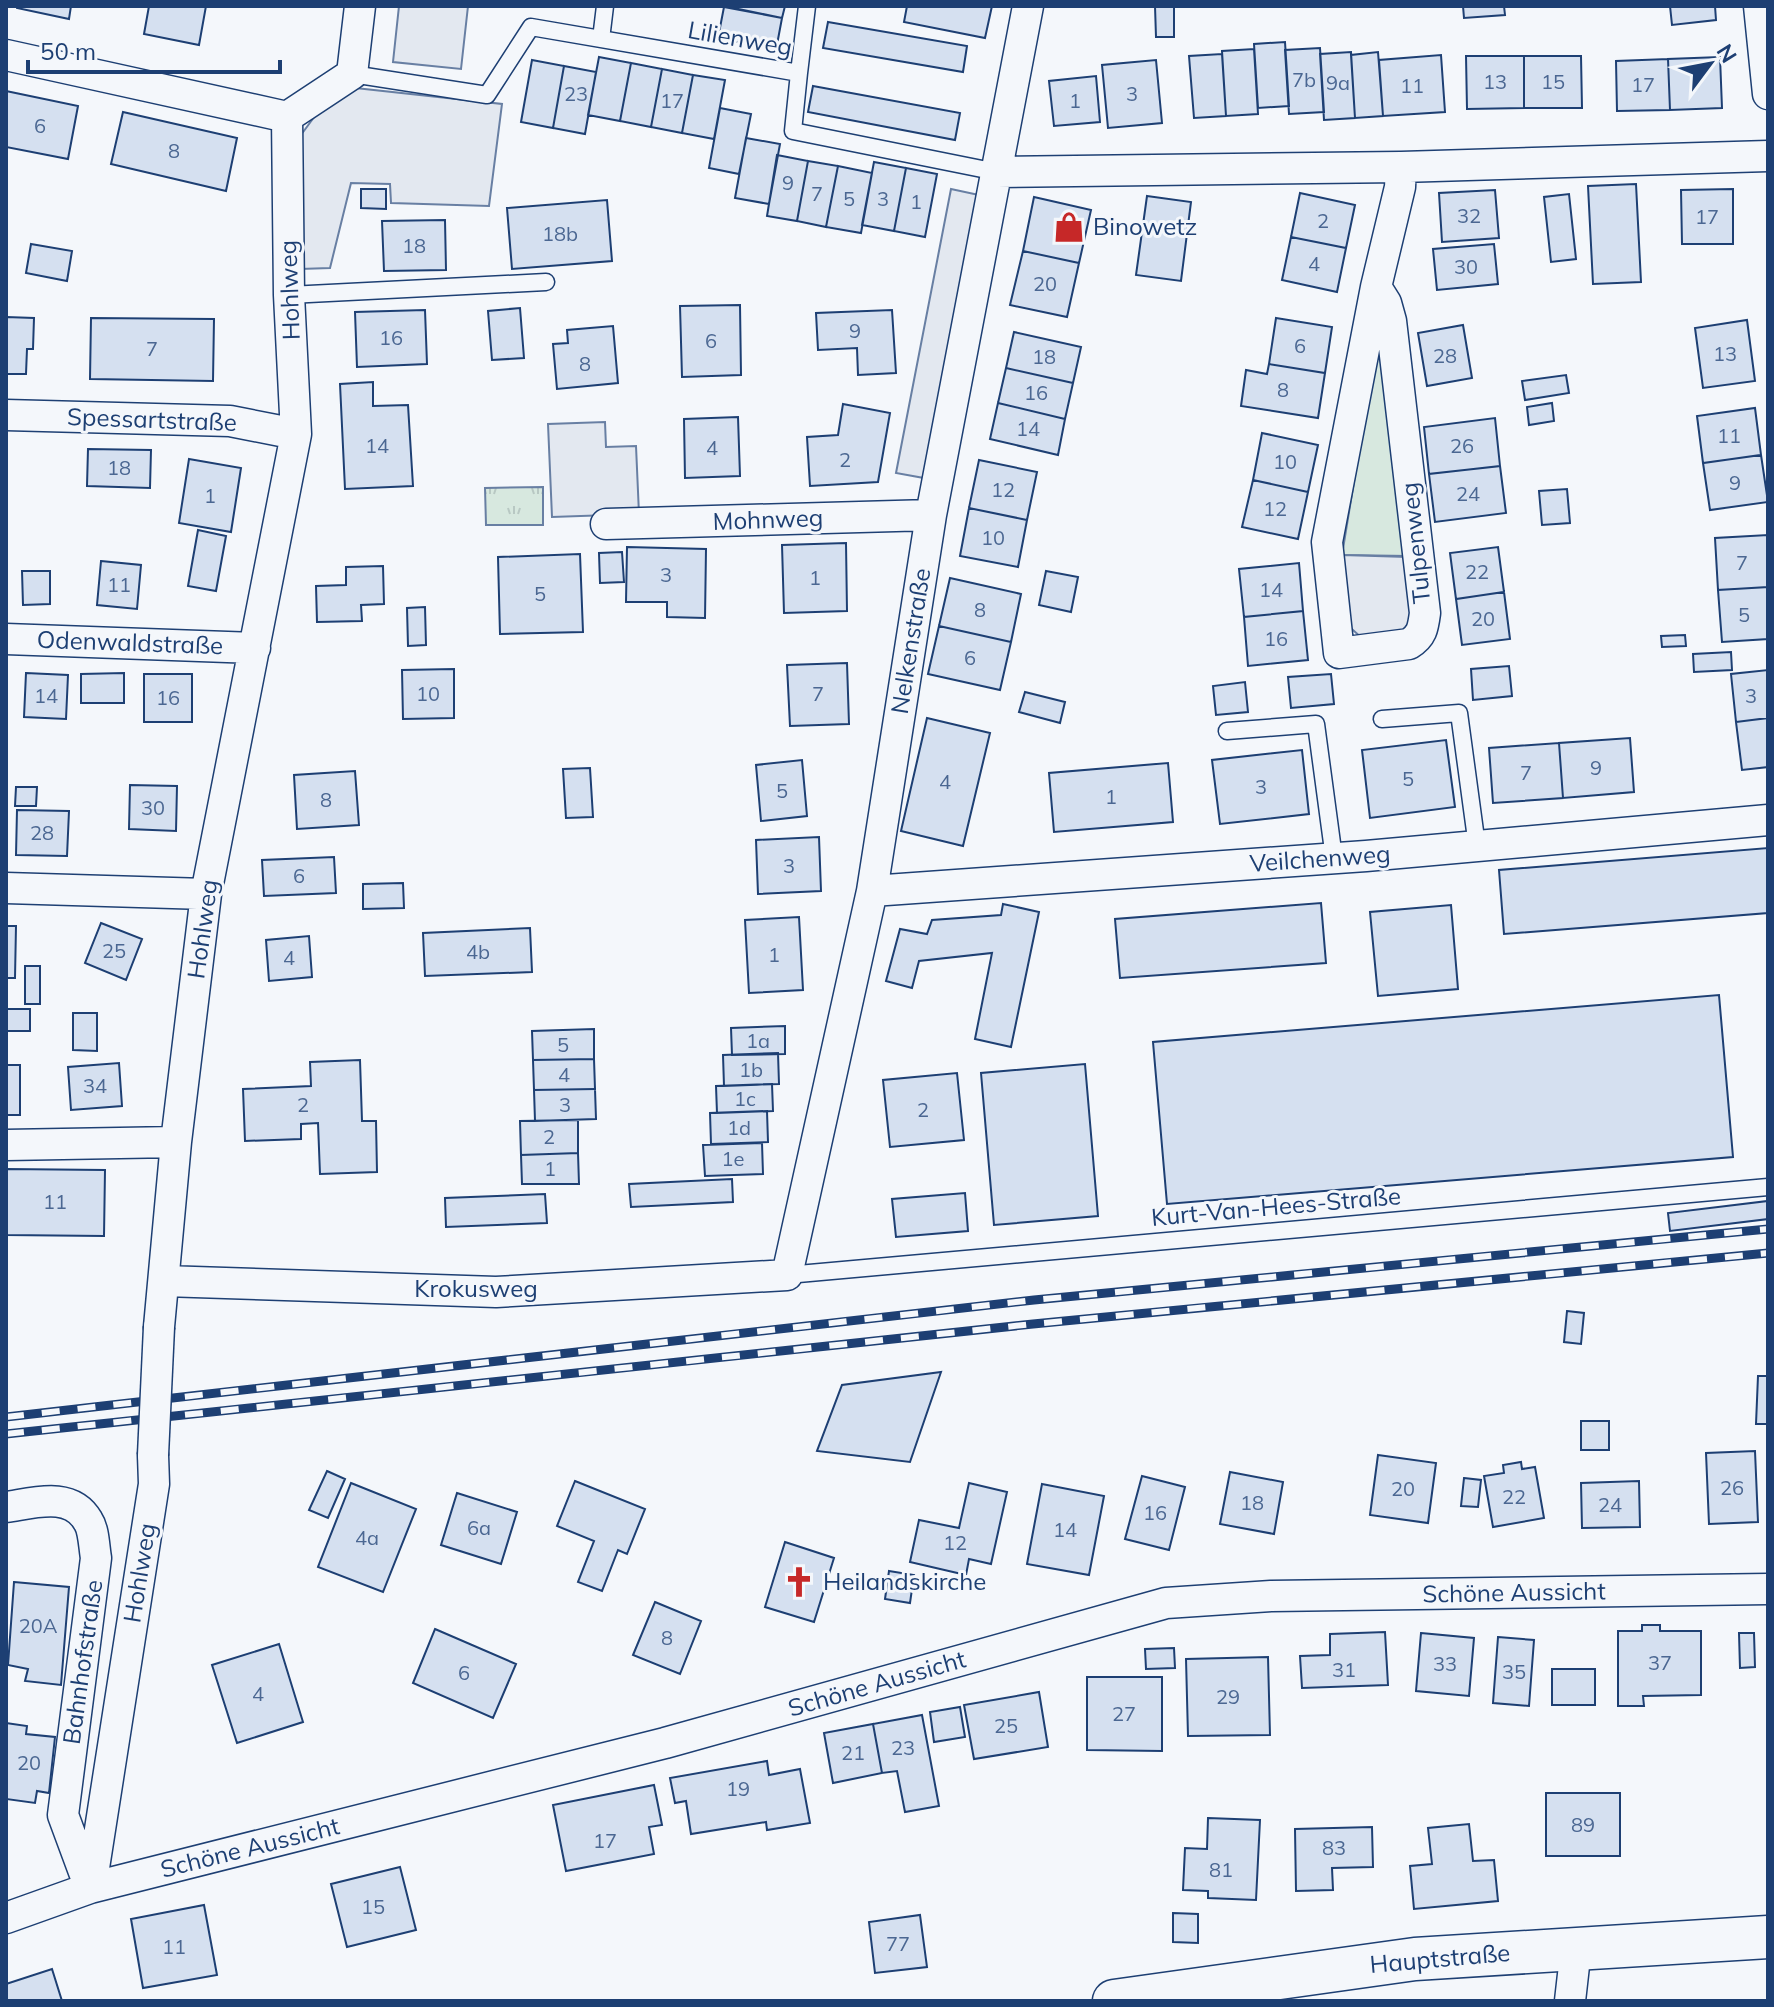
<svg xmlns="http://www.w3.org/2000/svg" width="1774" height="2007" viewBox="0 0 1774 2007" font-family="Mulish,sans-serif">
<style>
.grass{fill:#d7e8df;stroke:#687fa3;stroke-width:2}
.park{fill:url(#park-tufts);stroke:#687fa3;stroke-width:2}
.parking{fill:#e3e8f0;stroke:#687fa3;stroke-width:2}
.building{fill:#d5e0f0;stroke:#1d3f73;stroke-width:2}
.lines{fill:none;stroke-linecap:round;stroke-linejoin:round}
.lane-casing{stroke:#1d3f73;stroke-width:19}
.street-casing{stroke:#1d3f73;stroke-width:33}
.secondary-casing{stroke:#1d3f73;stroke-width:45}
.lane{stroke:#f4f7fb;stroke-width:16}
.street{stroke:#f4f7fb;stroke-width:30}
.secondary{stroke:#f4f7fb;stroke-width:42}
.rail-casing{stroke:#1d3f73;stroke-width:9}
.rail{stroke:#f4f7fb;stroke-width:6;stroke-dasharray:18;stroke-linecap:butt}
.street-bridge-casing{stroke:#1d3f73;stroke-width:33;stroke-linecap:butt}
.street-bridge{stroke:#f4f7fb;stroke-width:30}
.labels{text-anchor:middle;stroke-width:6;stroke-linejoin:round;paint-order:stroke}
.number-label{font-size:20px;fill:#4b6792}
.street-label{font-size:24px;fill:#1d3f73;stroke:#f4f7fb}
.poi-label{font-size:24px;fill:#1d3f73;stroke:#f4f7fb;text-anchor:start}
</style>
<defs>
<pattern id="park-tufts" width="24" height="20" patternUnits="userSpaceOnUse" patternTransform="scale(2)"><rect width="24" height="20" fill="#d7e8df"/><path d="M3 7l-1-3M5 7V3M7 7l1-3M15 17l-1-3M17 17v-4M19 17l1-3" fill="none" stroke="#b8c8c3"/></pattern>
</defs>
<rect width="100%" height="100%" fill="#f4f7fb"/>
<path class="grass" d="M1380 322 1408 556 1342 555Z"/>
<path class="park" d="M543 487V525H486L485 488Z"/>
<path class="parking" d="M399 6H468L461 69 393 62Z
M337 86 502 104 489 206 391 203 390 184 351 183 330 268 300 269 298 139Z
M951 189 979 195 924 478 896 473Z
M605 422 606 447 636 446 639 514 552 517 548 424Z
M1342 555 1408 557 1417 622 1406 633 1363 639 1344 622Z"/>
<path class="building" d="M17 6H71L69 19 17 8Z
M149 6H206L199 45 144 34Z
M724 6H785L782 18Z
M907 6H992L985 38 904 22Z
M1155 6H1174V37H1156Z
M1463 6H1504L1505 15 1464 18Z
M1670 6H1715L1716 20 1672 25Z
M724 7 782 18 776 50 718 38Z
M828 22 967 46 963 72 823 48Z
M1285 42 1289 106 1258 108 1254 44Z
M1320 48 1324 112 1289 114 1285 50Z
M1254 49 1258 114 1226 116 1222 51Z
M1351 52 1355 118 1324 120 1320 54Z
M1378 52 1383 116 1355 118 1351 55Z
M1222 54 1226 116 1194 118 1189 56Z
M1441 55 1445 112 1383 116 1379 60Z
M1466 56H1524V108L1467 109Z
M1524 56H1581L1582 108H1524Z
M599 57 631 63 620 121 588 115Z
M1720 57 1722 108 1670 110 1668 59Z
M1668 59 1670 110 1617 111 1616 61Z
M532 60 564 66 553 128 521 122Z
M1156 60 1162 123 1108 128 1102 65Z
M631 63 662 69 651 127 620 121Z
M564 66 596 72 585 134 553 128Z
M662 69 693 75 682 133 651 127Z
M693 75 725 80 714 139 682 133Z
M1096 76 1100 122 1054 126 1049 81Z
M813 86 960 113 955 140 808 112Z
M6 91 78 106 68 159 6 147Z
M720 108 751 114 739 174 709 168Z
M123 112 237 138 226 191 111 164Z
M746 138 780 144 769 204 735 198Z
M777 155 808 161 797 221 767 216Z
M808 161 838 166 826 227 797 221Z
M874 162 906 168 894 231 862 225Z
M838 166 872 173 861 233 826 227Z
M906 168 937 174 925 237 894 231Z
M1636 184 1641 282 1593 284 1588 186Z
M361 189H386V209L361 208Z
M1733 189V244H1682L1681 190Z
M1495 190 1499 238 1442 242 1439 193Z
M1300 193 1355 205 1346 248 1291 237Z
M1569 194 1576 259 1551 262 1544 197Z
M1147 196 1191 202 1181 281 1136 275Z
M1034 197 1091 210 1079 263 1023 251Z
M607 200 612 261 512 269 507 208Z
M445 220 446 270 384 271 382 221Z
M1291 237 1346 248 1337 292 1282 280Z
M31 244 72 251 67 281 26 273Z
M1494 244 1498 284 1437 290 1433 249Z
M1023 251 1079 263 1067 317 1010 305Z
M740 305 741 375 682 377 680 306Z
M520 308 524 358 492 360 488 311Z
M425 310 427 364 357 367 355 312Z
M892 310 896 373 858 375 857 348 818 350 816 313Z
M6 317 34 318 33 349H27L26 374H6Z
M91 318 214 319 213 381 90 379Z
M1276 318 1332 327 1325 373 1269 364Z
M1747 320 1755 381 1703 388 1695 328Z
M1463 325 1472 378 1427 386 1418 333Z
M613 326 618 383 557 389 553 344 568 343 567 330Z
M1014 332 1081 347 1073 383 1006 368Z
M1269 364 1325 373 1318 418 1241 406 1246 370 1267 374Z
M1006 368 1073 383 1065 419 998 403Z
M1566 375 1569 393 1525 400 1522 381Z
M373 382V406L408 405 413 486 345 489 340 384Z
M998 403 1065 419 1058 455 990 439Z
M1552 403 1554 421 1529 425 1527 407Z
M843 404 890 413 878 482 810 486 807 437 838 435Z
M1755 408 1761 455 1703 463 1697 416Z
M738 417 740 476 685 478 684 419Z
M1495 418 1500 466 1429 474 1424 427Z
M1262 433 1318 445 1308 492 1253 480Z
M88 449 151 450 150 488 87 486Z
M1761 455 1768 502 1710 510 1703 463Z
M189 459 241 468 231 532 179 523Z
M979 460 1037 472 1027 520 969 508Z
M1500 466 1506 513 1435 522 1429 474Z
M1253 480 1308 492 1298 539 1242 527Z
M1567 489 1570 523 1542 525 1539 491Z
M969 508 1027 520 1018 567 960 556Z
M198 530 226 536 216 591 188 586Z
M1768 535V587L1718 590 1715 538Z
M846 543 847 611 784 613 782 545Z
M627 547 706 549 705 618 667 617V602H626Z
M1498 547 1504 592 1456 599 1450 553Z
M622 552 624 582 600 583 599 553Z
M580 554 583 632 500 634 498 557Z
M101 561 141 565 137 609 97 605Z
M1299 563 1303 611 1244 617 1239 569Z
M383 566 384 604 361 605 362 621 317 622 316 586 346 585V567Z
M22 571H50V604L23 605Z
M1046 571 1078 577 1071 612 1039 605Z
M950 578 1021 594 1011 642 939 626Z
M1768 587V639L1722 642 1718 590Z
M1504 592 1510 639 1462 645 1456 599Z
M425 607 426 645 408 646 407 608Z
M1303 611 1308 660 1248 666 1244 617Z
M939 626 1011 642 1000 690 928 674Z
M1685 635 1686 646 1662 647 1661 636Z
M1731 652 1732 670 1694 672 1693 654Z
M847 663 849 724 790 726 787 665Z
M1509 666 1512 696 1473 700 1471 669Z
M454 669V718L403 719 402 670Z
M1768 670V718L1736 722 1731 674Z
M26 673 68 675 66 719 24 717Z
M124 673V703H81V674Z
M144 674H192V722H144Z
M1331 674 1334 704 1291 708 1288 677Z
M1245 682 1248 712 1216 715 1213 686Z
M1025 692 1065 702 1060 723 1019 712Z
M927 718 990 733 963 846 901 831Z
M1768 718V767L1742 770 1736 722Z
M1630 738 1634 792 1563 798 1559 743Z
M1446 740 1455 807 1370 818 1362 750Z
M1559 743 1563 798 1493 803 1489 748Z
M1302 750 1309 814 1220 824 1212 760Z
M802 760 807 816 761 821 756 765Z
M1168 763 1173 822 1054 832 1049 773Z
M590 768 593 817 566 818 563 769Z
M355 771 359 825 297 829 294 775Z
M130 785 177 786 176 831 129 829Z
M16 787H37L36 806H15Z
M17 810 69 811 67 856 16 855Z
M819 837 821 891 758 894 756 840Z
M1768 848V913L1504 934 1499 870Z
M334 857 336 893 264 896 262 860Z
M403 883 404 908 363 909V884Z
M1321 903 1326 963 1120 978 1115 919Z
M1003 904 1039 912 1011 1047 975 1039 992 953 919 961 912 988 886 981 900 929 927 934 932 920 1001 915Z
M1451 905 1458 989 1378 996 1370 912Z
M799 917 803 990 749 993 745 920Z
M101 923 142 939 126 980 85 963Z
M6 926H16L15 978H6Z
M530 928 532 972 425 976 423 933Z
M309 936 312 977 269 981 266 940Z
M25 966H40V1004H25Z
M1719 995 1733 1157 1167 1204 1153 1042Z
M6 1009H30V1031H6Z
M73 1013H97V1051L73 1050Z
M785 1026V1054L732 1055 731 1028Z
M594 1029V1059L533 1060 532 1031Z
M778 1053 779 1084 724 1086 723 1055Z
M594 1059 595 1089 534 1090 533 1060Z
M360 1060 362 1121H376L377 1172 320 1174 318 1123 301 1124V1139L245 1141 243 1089 311 1086 310 1062Z
M119 1063 122 1106 71 1110 68 1067Z
M1085 1064 1098 1216 994 1225 981 1073Z
M6 1065H20V1115H6Z
M957 1073 964 1140 890 1147 883 1080Z
M772 1084 773 1111 717 1113 716 1086Z
M595 1089 596 1119 535 1121 534 1090Z
M767 1111 768 1142 711 1144 710 1113Z
M578 1120V1153L521 1155 520 1121Z
M762 1143 763 1174 705 1176 703 1145Z
M578 1153 579 1184H522L521 1155Z
M6 1169 105 1170 104 1236 6 1235Z
M732 1179 733 1202 631 1207 629 1184Z
M965 1193 968 1231 896 1237 892 1199Z
M545 1194 547 1223 446 1227 445 1198Z
M1768 1201V1219L1670 1231 1668 1213Z
M1567 1311 1584 1313 1581 1344 1564 1342Z
M941 1372 910 1462 817 1451 842 1385Z
M1758 1376H1768V1424H1756Z
M1581 1421H1609V1450H1581Z
M1755 1451 1758 1522 1709 1524 1706 1453Z
M1378 1455 1436 1463 1428 1523 1370 1515Z
M1521 1462 1522 1469 1535 1467 1544 1518 1493 1527 1484 1476 1504 1473 1503 1465Z
M327 1471 345 1479 328 1518 309 1510Z
M1230 1472 1283 1482 1274 1534 1220 1524Z
M1142 1476 1185 1487 1169 1550 1125 1539Z
M1464 1478 1481 1480 1478 1507 1461 1506Z
M575 1481 645 1509 627 1554 618 1550 602 1591 578 1582 594 1541 557 1526Z
M1639 1481 1640 1527 1582 1528 1581 1483Z
M351 1483 416 1509 383 1592 318 1567Z
M969 1483 1007 1492 991 1564 969 1559 966 1575 910 1562 919 1520 959 1528Z
M1042 1484 1104 1496 1089 1575 1027 1564Z
M457 1493 517 1512 501 1564 441 1545Z
M785 1542 834 1558 814 1622 765 1607Z
M889 1571 914 1575 910 1603 885 1599Z
M14 1582 69 1587 61 1685 25 1681 28 1669 8 1665Z
M655 1602 701 1621 680 1674 633 1655Z
M1642 1625H1660V1631H1701V1695L1643 1696 1644 1706H1618V1631H1642Z
M435 1629 516 1664 493 1718 413 1683Z
M1385 1632 1388 1685 1302 1688 1300 1656 1330 1655V1634Z
M1421 1633 1474 1638 1469 1696 1416 1691Z
M1739 1633H1754L1755 1667 1740 1668Z
M1498 1637 1534 1640 1529 1706 1493 1703Z
M279 1644 303 1722 237 1743 212 1665Z
M1174 1648 1175 1668 1146 1669 1145 1649Z
M1268 1657 1270 1735 1188 1736 1186 1659Z
M1552 1669H1595V1705H1552Z
M1087 1677H1162V1751L1087 1750Z
M1039 1692 1048 1747 974 1759 964 1705Z
M960 1707 965 1737 934 1742 930 1712Z
M922 1715 939 1806 905 1812 897 1771 882 1773 873 1724Z
M6 1723 27 1726 26 1734 55 1737 49 1793 37 1791 35 1803 6 1799Z
M873 1724 882 1773 833 1783 824 1733Z
M767 1761 769 1775 800 1769 810 1823 767 1830 766 1822 691 1834 686 1801 675 1803 670 1778Z
M654 1785 662 1825 649 1827 654 1854 566 1871 553 1805Z
M1546 1793H1620V1856H1546Z
M1208 1818 1260 1820 1256 1900 1208 1898V1891L1183 1890 1185 1848 1207 1849Z
M1469 1824 1473 1861 1494 1860 1498 1901 1414 1909 1410 1866 1432 1864 1428 1828Z
M1372 1827 1373 1867 1332 1868 1333 1890 1296 1891 1295 1829Z
M400 1867 416 1930 347 1947 331 1884Z
M204 1905 217 1975 143 1988 131 1919Z
M1173 1913 1198 1914V1943L1173 1942Z
M920 1915 927 1967 875 1973 869 1922Z
M52 1969 62 2001H6V1984Z"/>
<g class="lines">
<defs>
<path id="lane" d="M601 39 605 6
M799 73 807 6
M352 74 487 95 531 27 799 73 793 131 997 172
M289 295 546 282
M1382 719 1459 713 1477 846
M1227 731 1316 724 1334 858
M787 1275 1768 1187"/>
<path id="street" d="M1759 6 1768 94
M6 55 287 117
M997 172 1401 167 1768 156
M1376 287 1386 303 1391 321 1425 613C1423 628 1422 636 1409 644L1339 653 1327 542 1376 287 1400 187 1401 167
M6 415 230 421 296 434
M606 524 931 515
M6 639 255 648
M6 888 206 894
M872 891 1366 856 1768 820
M6 1145 176 1142
M164 1281 496 1292 787 1275 872 891 931 515 1028 6
M159 1327 176 1142 206 894 296 434 289 295 287 117 352 74 360 6
M6 1507C34 1503 71 1491 88 1521 94 1530 94 1547 96 1558L63 1815 90 1888
M91 1887 154 1484 153 1455
M6 1918 90 1888 665 1743 1166 1603 1271 1596 1768 1589
M1570 2001 1576 1948"/>
<path id="secondary" d="M1114 2001 1415 1959 1768 1937"/>
</defs>
<use href="#lane" class="lane-casing"/>
<use href="#street" class="street-casing"/>
<use href="#secondary" class="secondary-casing"/>
<use href="#lane" class="lane"/>
<use href="#street" class="street"/>
<use href="#secondary" class="secondary"/>
<defs>
<path id="rail" d="M6 1417 1034 1300 1768 1229
M6 1434 1033 1324 1768 1253"/>
</defs>
<use href="#rail" class="rail-casing"/>
<use href="#rail" class="rail"/>
<defs>
<path id="street-bridge" d="M153 1455 159 1327"/>
</defs>
<use href="#street-bridge" class="street-bridge-casing"/>
<use href="#street-bridge" class="street-bridge"/>
</g>
<defs>
<symbol id="shop-bare" viewBox="-9 -9 18 18"><path d="M-5-2.5h2.3a2.7 3.5 0 0 1 5.4 0H5L5.5 6h-11ZM-1.5-2.5h3a1.5 2.3 0 0 0-3 0Z" fill="#c62828" stroke="#f4f7fb" stroke-width="2.5" paint-order="stroke"/></symbol>
<symbol id="church-bare" viewBox="-9 -9 18 18"><path d="M-1.2-6h2.4v3.5h3.3v2.4h-3.3V6h-2.4V-.1h-3.3v-2.4h3.3Z" fill="#c62828" stroke="#f4f7fb" stroke-width="2.5" paint-order="stroke"/></symbol>
</defs>
<g fill-rule="evenodd">
<use href="#shop-bare" x="1047" y="205" width="44" height="44"/>
<use href="#church-bare" x="777" y="1560" width="44" height="44"/>
</g>
<g class="labels">
<g class="number-label">
<text x="1304" y="87">7b</text>
<text x="1495" y="89">13</text>
<text x="1553" y="89">15</text>
<text x="1338" y="90">9a</text>
<text x="1643" y="92">17</text>
<text x="1412" y="93">11</text>
<text x="576" y="101">23</text>
<text x="1132" y="101">3</text>
<text x="672" y="108">17</text>
<text x="1075" y="108">1</text>
<text x="40" y="133">6</text>
<text x="174" y="158">8</text>
<text x="788" y="190">9</text>
<text x="817" y="201">7</text>
<text x="849" y="206">5</text>
<text x="883" y="206">3</text>
<text x="916" y="209">1</text>
<text x="1469" y="223">32</text>
<text x="1707" y="224">17</text>
<text x="1323" y="228">2</text>
<text x="560" y="241">18b</text>
<text x="414" y="253">18</text>
<text x="1314" y="271">4</text>
<text x="1466" y="274">30</text>
<text x="1045" y="291">20</text>
<text x="855" y="338">9</text>
<text x="391" y="345">16</text>
<text x="711" y="348">6</text>
<text x="1300" y="353">6</text>
<text x="152" y="356">7</text>
<text x="1725" y="361">13</text>
<text x="1445" y="363">28</text>
<text x="1044" y="364">18</text>
<text x="585" y="371">8</text>
<text x="1283" y="397">8</text>
<text x="1036" y="400">16</text>
<text x="1028" y="436">14</text>
<text x="1729" y="443">11</text>
<text x="377" y="453">14</text>
<text x="1462" y="453">26</text>
<text x="712" y="455">4</text>
<text x="845" y="467">2</text>
<text x="1285" y="469">10</text>
<text x="119" y="475">18</text>
<text x="1735" y="490">9</text>
<text x="1003" y="497">12</text>
<text x="1468" y="501">24</text>
<text x="210" y="503">1</text>
<text x="1275" y="516">12</text>
<text x="993" y="545">10</text>
<text x="1742" y="570">7</text>
<text x="1477" y="579">22</text>
<text x="666" y="582">3</text>
<text x="815" y="585">1</text>
<text x="119" y="592">11</text>
<text x="1271" y="597">14</text>
<text x="540" y="601">5</text>
<text x="980" y="617">8</text>
<text x="1744" y="622">5</text>
<text x="1483" y="626">20</text>
<text x="1276" y="646">16</text>
<text x="970" y="665">6</text>
<text x="428" y="701">10</text>
<text x="818" y="701">7</text>
<text x="46" y="703">14</text>
<text x="1751" y="703">3</text>
<text x="168" y="705">16</text>
<text x="1596" y="775">9</text>
<text x="1526" y="780">7</text>
<text x="1408" y="786">5</text>
<text x="945" y="789">4</text>
<text x="1261" y="794">3</text>
<text x="782" y="798">5</text>
<text x="1111" y="804">1</text>
<text x="326" y="807">8</text>
<text x="153" y="815">30</text>
<text x="42" y="840">28</text>
<text x="789" y="873">3</text>
<text x="299" y="883">6</text>
<text x="114" y="958">25</text>
<text x="478" y="959">4b</text>
<text x="774" y="962">1</text>
<text x="289" y="965">4</text>
<text x="758" y="1048">1a</text>
<text x="563" y="1052">5</text>
<text x="751" y="1077">1b</text>
<text x="564" y="1082">4</text>
<text x="95" y="1093">34</text>
<text x="745" y="1106">1c</text>
<text x="303" y="1112">2</text>
<text x="565" y="1112">3</text>
<text x="923" y="1117">2</text>
<text x="739" y="1135">1d</text>
<text x="549" y="1144">2</text>
<text x="733" y="1166">1e</text>
<text x="550" y="1176">1</text>
<text x="55" y="1209">11</text>
<text x="1732" y="1495">26</text>
<text x="1403" y="1496">20</text>
<text x="1514" y="1504">22</text>
<text x="1252" y="1510">18</text>
<text x="1610" y="1512">24</text>
<text x="1155" y="1520">16</text>
<text x="479" y="1535">6a</text>
<text x="1065" y="1537">14</text>
<text x="367" y="1545">4a</text>
<text x="955" y="1550">12</text>
<text x="38" y="1633">20A</text>
<text x="667" y="1645">8</text>
<text x="1660" y="1670">37</text>
<text x="1445" y="1671">33</text>
<text x="1344" y="1677">31</text>
<text x="1514" y="1679">35</text>
<text x="464" y="1680">6</text>
<text x="258" y="1701">4</text>
<text x="1228" y="1704">29</text>
<text x="1124" y="1721">27</text>
<text x="1006" y="1733">25</text>
<text x="903" y="1755">23</text>
<text x="853" y="1760">21</text>
<text x="29" y="1770">20</text>
<text x="738" y="1796">19</text>
<text x="1583" y="1832">89</text>
<text x="605" y="1848">17</text>
<text x="1334" y="1855">83</text>
<text x="1221" y="1877">81</text>
<text x="373" y="1914">15</text>
<text x="898" y="1951">77</text>
<text x="174" y="1954">11</text>
</g>
<g class="street-label">
<text transform="translate(740 39) rotate(10)" y="8">Lilienweg</text>
<text transform="translate(290 290) rotate(-92)" y="8">Hohlweg</text>
<text transform="translate(152 420) rotate(2)" y="8">Spessartstraße</text>
<text transform="translate(768 520) rotate(-2)" y="8">Mohnweg</text>
<text transform="translate(1416 543) rotate(-96)" y="8">Tulpenweg</text>
<text transform="translate(911 641) rotate(-81)" y="8">Nelkenstraße</text>
<text transform="translate(130 643) rotate(2)" y="8">Odenwaldstraße</text>
<text transform="translate(1320 859) rotate(-4)" y="8">Veilchenweg</text>
<text transform="translate(203 929) rotate(-82)" y="8">Hohlweg</text>
<text transform="translate(1276 1207) rotate(-5)" y="8">Kurt-Van-Hees-Straße</text>
<text x="476" y="1297">Krokusweg</text>
<text transform="translate(140 1573) rotate(-81)" y="8">Hohlweg</text>
<text transform="translate(1514 1593) rotate(-1)" y="8">Schöne Aussicht</text>
<text transform="translate(83 1662) rotate(-82)" y="8">Bahnhofstraße</text>
<text transform="translate(877 1684) rotate(-16)" y="8">Schöne Aussicht</text>
<text transform="translate(250 1848) rotate(-14)" y="8">Schöne Aussicht</text>
<text transform="translate(1440 1959) rotate(-5)" y="8">Hauptstraße</text>
</g>
<g class="poi-label">
<text x="1093" y="235">Binowetz</text>
<text x="823" y="1590">Heilandskirche</text>
</g>
</g>
<rect width="1774" height="2007" fill="none" stroke="#1d3f73" stroke-width="16"/>
<g transform="translate(1710 64) rotate(58)" stroke="#f4f7fb" stroke-width="6" paint-order="stroke">
<path d="M0-6L14 30L0 20L-14 30Z" fill="#1d3f73"/>
<text y="-12" font-size="22" font-weight="bold" text-anchor="middle" fill="#1d3f73">N</text>
</g>
<path d="M28 60v12h252v-12" fill="none" stroke="#1d3f73" stroke-width="4"/>
<text x="40" y="60" font-size="24" fill="#1d3f73" stroke="#f4f7fb" stroke-width="6" paint-order="stroke">50 m</text>
</svg>
